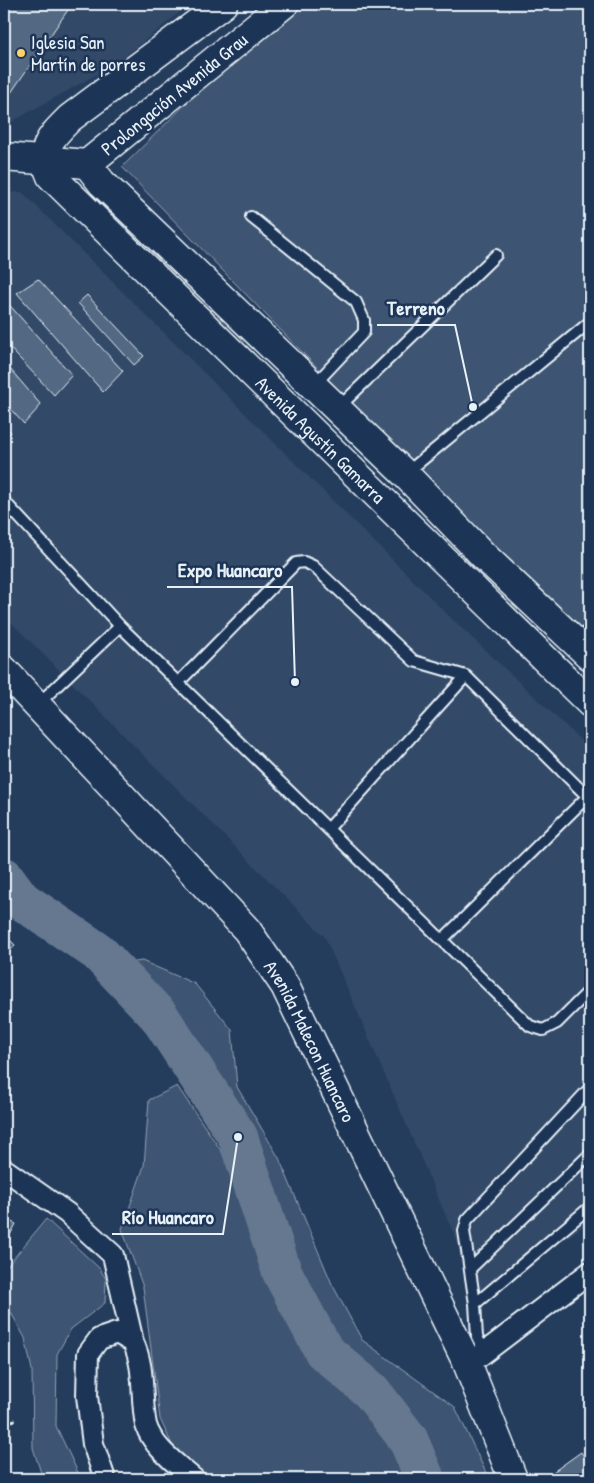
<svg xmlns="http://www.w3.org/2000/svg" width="594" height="1483" viewBox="0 0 594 1483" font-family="'Patrick Hand',sans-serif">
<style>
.built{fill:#334a68}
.green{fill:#3e5472;stroke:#93a2b5}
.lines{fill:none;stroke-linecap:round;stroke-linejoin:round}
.river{stroke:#657890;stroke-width:40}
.building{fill:#536782;stroke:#e8f1f8}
.lane-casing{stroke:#e8f1f8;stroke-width:14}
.street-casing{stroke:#e8f1f8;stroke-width:24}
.secondary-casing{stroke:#e8f1f8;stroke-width:31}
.primary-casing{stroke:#e8f1f8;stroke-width:31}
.highway-casing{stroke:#e8f1f8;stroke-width:31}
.path{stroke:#e8f1f8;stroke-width:3;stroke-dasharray:4 4;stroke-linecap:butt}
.lane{stroke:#1d3557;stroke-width:10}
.street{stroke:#1d3557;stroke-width:20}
.secondary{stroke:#1d3557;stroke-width:28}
.primary{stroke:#1d3557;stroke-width:28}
.highway{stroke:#1d3557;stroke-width:28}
.poi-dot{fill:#ffd166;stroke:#1d3557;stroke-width:2}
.labels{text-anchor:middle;stroke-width:5;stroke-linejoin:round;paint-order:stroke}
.poi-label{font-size:19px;fill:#e8f1f8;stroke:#1d3557;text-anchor:start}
.street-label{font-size:19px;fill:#e8f1f8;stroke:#1d3557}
.leader{fill:none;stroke:#e8f1f8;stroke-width:2}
.callout-dot{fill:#e8f1f8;stroke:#1d3557;stroke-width:2}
.callout-label{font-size:20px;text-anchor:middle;font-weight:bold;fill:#e8f1f8;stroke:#1d3557;stroke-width:5;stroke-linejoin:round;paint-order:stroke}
</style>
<rect width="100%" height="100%" fill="#253d5d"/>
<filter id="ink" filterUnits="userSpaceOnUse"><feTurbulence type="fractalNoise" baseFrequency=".02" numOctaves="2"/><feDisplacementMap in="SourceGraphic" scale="10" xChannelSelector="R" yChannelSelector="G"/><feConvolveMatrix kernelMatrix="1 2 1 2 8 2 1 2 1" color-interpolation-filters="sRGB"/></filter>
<g filter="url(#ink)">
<path class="built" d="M4 4H190L117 63 4 126Z
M22 192 448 615 590 749V1221L482 1299 325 937 4 615V193Z"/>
<path class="green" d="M287 4H590V648L122 167Z
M142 961 195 984 232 1030 237 1087 279 1158 332 1284 362 1340 455 1407 489 1479H436L412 1420 382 1389 335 1348 297 1285 236 1111 169 1010 122 964Z
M177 1086 222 1152 282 1311 305 1354 356 1398 397 1445 410 1479H209L175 1451 160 1419 143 1287 122 1229 144 1166 149 1100Z
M46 1219 99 1268 106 1279 105 1303 71 1329 57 1354 56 1426 81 1479H43L33 1448 32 1370 25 1338 4 1300V1270Z"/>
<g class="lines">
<path class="river" d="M4 877 21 900 98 952 159 1016 238 1137 282 1272 324 1351 371 1391 408 1439 425 1479"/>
</g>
<path class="building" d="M4 4H72L4 103Z
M38 279 123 371 103 392 17 293Z
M87 295 144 356 134 365 78 303Z
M4 299 72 375 54 395 4 342Z
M4 362 41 405 24 424 4 402Z
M4 425 11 432 4 440Z
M4 934 15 945 4 959Z
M4 1219 16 1224 4 1246Z
M581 1452 590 1465V1479H558L553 1472Z"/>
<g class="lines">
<defs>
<path id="lane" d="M251 217 356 302 364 320V332L314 385
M338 408 496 255
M405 474 590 322
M4 501 120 626 530 1026 543 1030 557 1023 590 990
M178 683 296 563 304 562 313 566 414 661 466 676 590 799
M37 705 120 626
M328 829 466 676
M442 940 588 796
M470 1269 590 1154
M475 1304 590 1207
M485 1352 477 1337 475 1304 464 1231 467 1220 590 1088"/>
<path id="street" d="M4 1169 67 1213 113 1255 133 1342
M468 1365 590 1272
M105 1479 93 1444 87 1396 88 1354 99 1339 117 1333 133 1342C146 1370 140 1396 146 1425 152 1447 178 1465 194 1479"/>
<g id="secondary">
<path id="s1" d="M4 670 247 930 285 986 468 1365 513 1479"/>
</g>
<path id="primary" d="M4 157 87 164"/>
<g id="highway">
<path id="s2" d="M223 4 70 118C51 137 38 148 51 176L590 703"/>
<path d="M284 4 87 164 102 183 405 474 483 555 590 656"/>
</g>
</defs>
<use href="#lane" class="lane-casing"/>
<use href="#street" class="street-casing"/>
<use href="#secondary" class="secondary-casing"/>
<use href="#primary" class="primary-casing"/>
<use href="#highway" class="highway-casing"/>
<path class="path" d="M4 1423 19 1419"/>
<use href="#lane" class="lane"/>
<use href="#street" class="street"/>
<use href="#secondary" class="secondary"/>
<use href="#primary" class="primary"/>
<use href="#highway" class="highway"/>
</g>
</g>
<circle class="poi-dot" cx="21" cy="53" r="5"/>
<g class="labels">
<g class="poi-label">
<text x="31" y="49">Iglesia San<tspan x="31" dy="22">Martín de porres</tspan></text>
</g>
<g class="street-label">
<text transform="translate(174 94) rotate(-39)" y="7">Prolongación Avenida Grau</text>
<text dy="7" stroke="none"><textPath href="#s2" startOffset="635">Avenida Agustín Gamarra</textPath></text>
<text dy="7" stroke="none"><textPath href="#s1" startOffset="484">Avenida Malecon Huancaro</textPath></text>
</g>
</g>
<path class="leader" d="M473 407L455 325H377M295 682L292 587H167M238 1137L223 1234H112"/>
<g class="callout-dot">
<circle cx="473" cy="407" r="5"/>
<circle cx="295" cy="682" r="5"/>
<circle cx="238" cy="1137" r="5"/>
</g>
<g class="callout-label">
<text x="416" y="315">Terreno</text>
<text x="230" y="577">Expo Huancaro</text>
<text x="168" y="1224">Río Huancaro</text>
</g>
<rect width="594" height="1483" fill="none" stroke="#1d3557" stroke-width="20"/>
<rect x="10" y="10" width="574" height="1463" fill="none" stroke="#e8f1f8" stroke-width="2" filter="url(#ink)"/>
</svg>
